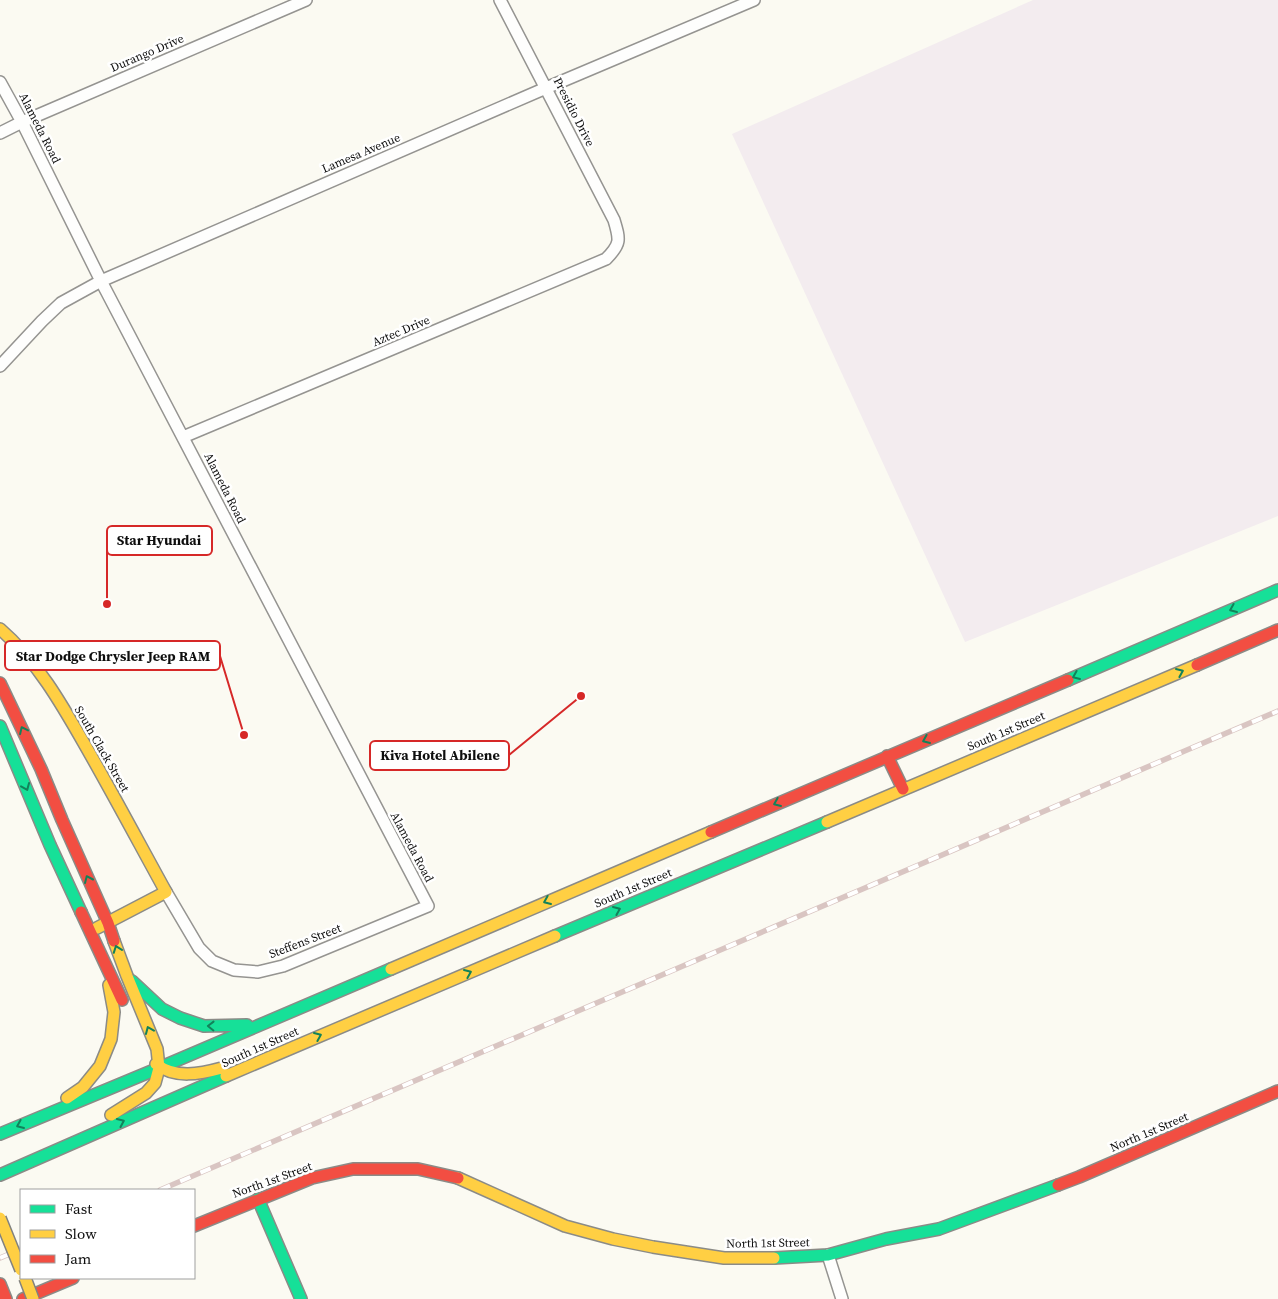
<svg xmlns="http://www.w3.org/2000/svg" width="1278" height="1299" viewBox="0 0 1278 1299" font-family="'Source Serif 4',serif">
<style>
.industrial{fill:#f3ecef}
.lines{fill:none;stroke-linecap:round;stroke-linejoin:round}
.street-casing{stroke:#959491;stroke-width:14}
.fast-casing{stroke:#8b8b87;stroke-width:14}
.slow-casing{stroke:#8b8b87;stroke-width:14}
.jam-casing{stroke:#8b8b87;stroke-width:14}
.street{stroke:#fefefd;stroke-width:11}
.fast{stroke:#16e098;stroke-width:11}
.slow{stroke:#ffcf43;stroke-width:11}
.jam{stroke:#f24e42;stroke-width:11}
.rail-casing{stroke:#d9c5c2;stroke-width:5.5}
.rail{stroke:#fff;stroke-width:4;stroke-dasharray:11;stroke-linecap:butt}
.slow-bridge-casing{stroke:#82827e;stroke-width:14;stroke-linecap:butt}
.slow-bridge{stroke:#ffcf43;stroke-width:11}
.oneway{stroke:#12825a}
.labels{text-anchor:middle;stroke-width:5;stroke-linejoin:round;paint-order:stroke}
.street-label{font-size:12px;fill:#0e0e0e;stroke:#fff}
.leader{fill:none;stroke:#d62828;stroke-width:2}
.callout-dot{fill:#d62828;stroke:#fff;stroke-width:2}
.callout{fill:#fff;stroke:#d62828;stroke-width:2}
.callout-label{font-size:14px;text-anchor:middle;font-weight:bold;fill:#0e0e0e}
</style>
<rect width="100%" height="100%" fill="#fbfaf2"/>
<path class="industrial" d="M1033 0H1278V516L965 642 732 134Z"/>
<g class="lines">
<defs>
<path id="street" d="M0 82 22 122 101 281 428 906 283 966 258 972 234 970 212 961 199 948 166 892
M0 133 22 122 306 0
M0 366 42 321 61 303 101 281 546 88 754 0
M183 437 606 259C621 244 620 240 614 220L500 0
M828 1255 842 1299"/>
<path id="fast" d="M1068 680 1278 590
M0 726 50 845 81 912
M555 936 827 822
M132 981 162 1009 180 1018 204 1026 247 1025
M0 1134 159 1068 391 969
M0 1175 226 1076
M258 1199 301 1299
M774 1258 828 1255 886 1239 939 1229 1058 1185"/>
<path id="slow" d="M0 629C37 661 61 703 85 745 113 794 139 843 166 892L97 928
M827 822 1197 665
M391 969 711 832
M156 1064C175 1079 200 1074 222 1068
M226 1076 555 936
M67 1098 83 1087 100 1066 111 1039 114 1012 109 985
M111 1115 146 1093 155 1083 159 1068 157 1049 127 976 114 941
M458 1178 565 1226 613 1239 653 1247 724 1258H774"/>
<path id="jam" d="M1197 665 1278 630
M0 683 41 769 62 820 108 923 114 941
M887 756 903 789
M711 832 1068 680
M81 912 122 1000
M1058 1185 1079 1177 1278 1091
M194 1226 312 1178 353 1169H418L458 1178
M0 1284 6 1299
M23 1299 73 1278"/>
</defs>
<use href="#street" class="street-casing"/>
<use href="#fast" class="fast-casing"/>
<use href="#slow" class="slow-casing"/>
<use href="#jam" class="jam-casing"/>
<use href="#street" class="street"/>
<use href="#fast" class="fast"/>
<use href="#slow" class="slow"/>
<use href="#jam" class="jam"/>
<defs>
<path id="rail" d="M160 1190 1278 711
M0 1258 21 1249"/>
</defs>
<use href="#rail" class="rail-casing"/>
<use href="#rail" class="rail"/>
<defs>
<path id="slow-bridge" d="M0 1218 21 1270
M25 1278 33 1299"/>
</defs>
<use href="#slow-bridge" class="slow-bridge-casing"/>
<use href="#slow-bridge" class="slow-bridge"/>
</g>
<defs><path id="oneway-chevron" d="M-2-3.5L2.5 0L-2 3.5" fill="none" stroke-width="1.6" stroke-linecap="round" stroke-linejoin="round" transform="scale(1.25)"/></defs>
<g class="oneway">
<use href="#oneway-chevron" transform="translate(1233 609) rotate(157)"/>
<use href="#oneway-chevron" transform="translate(1180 672) rotate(-23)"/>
<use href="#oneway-chevron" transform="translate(1076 676) rotate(157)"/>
<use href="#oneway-chevron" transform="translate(23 730) rotate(-115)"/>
<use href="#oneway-chevron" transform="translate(926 740) rotate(157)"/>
<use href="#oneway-chevron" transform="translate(26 787) rotate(67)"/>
<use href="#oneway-chevron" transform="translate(777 803) rotate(157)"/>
<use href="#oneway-chevron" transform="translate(88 879) rotate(-114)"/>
<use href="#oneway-chevron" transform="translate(547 901) rotate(157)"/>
<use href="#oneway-chevron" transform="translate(617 910) rotate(-23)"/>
<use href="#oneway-chevron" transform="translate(117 949) rotate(-110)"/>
<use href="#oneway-chevron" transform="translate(468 973) rotate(-23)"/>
<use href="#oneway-chevron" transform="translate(211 1026) rotate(-179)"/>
<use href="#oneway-chevron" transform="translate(149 1030) rotate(-113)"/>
<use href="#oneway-chevron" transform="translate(318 1036) rotate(-23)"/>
<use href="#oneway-chevron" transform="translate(121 1122) rotate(-24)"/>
<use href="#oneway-chevron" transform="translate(20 1125) rotate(157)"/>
</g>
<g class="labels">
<g class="street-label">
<text transform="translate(147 53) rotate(-23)" y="4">Durango Drive</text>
<text transform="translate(574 112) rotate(63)" y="4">Presidio Drive</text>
<text transform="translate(40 128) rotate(63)" y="4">Alameda Road</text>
<text transform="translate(361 153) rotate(-23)" y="4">Lamesa Avenue</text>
<text transform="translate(401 331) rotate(-23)" y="4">Aztec Drive</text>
<text transform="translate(225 488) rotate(63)" y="4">Alameda Road</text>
<text transform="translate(1006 731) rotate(-23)" y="4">South 1st Street</text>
<text transform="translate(102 749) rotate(60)" y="4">South Clack Street</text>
<text transform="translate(412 847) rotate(62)" y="4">Alameda Road</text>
<text transform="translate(633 888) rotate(-23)" y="4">South 1st Street</text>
<text transform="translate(305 941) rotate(-21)" y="4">Steffens Street</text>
<text transform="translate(260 1047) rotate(-24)" y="4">South 1st Street</text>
<text transform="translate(1149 1132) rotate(-23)" y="4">North 1st Street</text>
<text transform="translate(272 1180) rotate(-20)" y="4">North 1st Street</text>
<text transform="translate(768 1243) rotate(-1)" y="4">North 1st Street</text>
</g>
</g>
<path class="leader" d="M107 604L107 540M244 735L220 656M581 696L509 755"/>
<g class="callout-dot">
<circle cx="107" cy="604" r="5"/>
<circle cx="244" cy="735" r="5"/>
<circle cx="581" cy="696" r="5"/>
</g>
<g class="callout">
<rect x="107" y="526" width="105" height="29" rx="5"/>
<rect x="5" y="641" width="215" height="29" rx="5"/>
<rect x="370" y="741" width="139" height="29" rx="5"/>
</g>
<g class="callout-label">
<text x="159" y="545">Star Hyundai</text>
<text x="113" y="661">Star Dodge Chrysler Jeep RAM</text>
<text x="440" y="760">Kiva Hotel Abilene</text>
</g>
<rect x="20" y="1189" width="175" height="90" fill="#ffffff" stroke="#9f9f9f"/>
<rect x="30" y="1205" width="25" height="8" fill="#16e098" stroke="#9f9f9f"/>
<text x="65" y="1214" font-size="15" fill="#0e0e0e">Fast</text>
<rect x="30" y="1230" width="25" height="8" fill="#ffcf43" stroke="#9f9f9f"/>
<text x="65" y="1239" font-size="15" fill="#0e0e0e">Slow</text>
<rect x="30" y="1255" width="25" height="8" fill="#f24e42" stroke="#9f9f9f"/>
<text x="65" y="1264" font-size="15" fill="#0e0e0e">Jam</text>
</svg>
